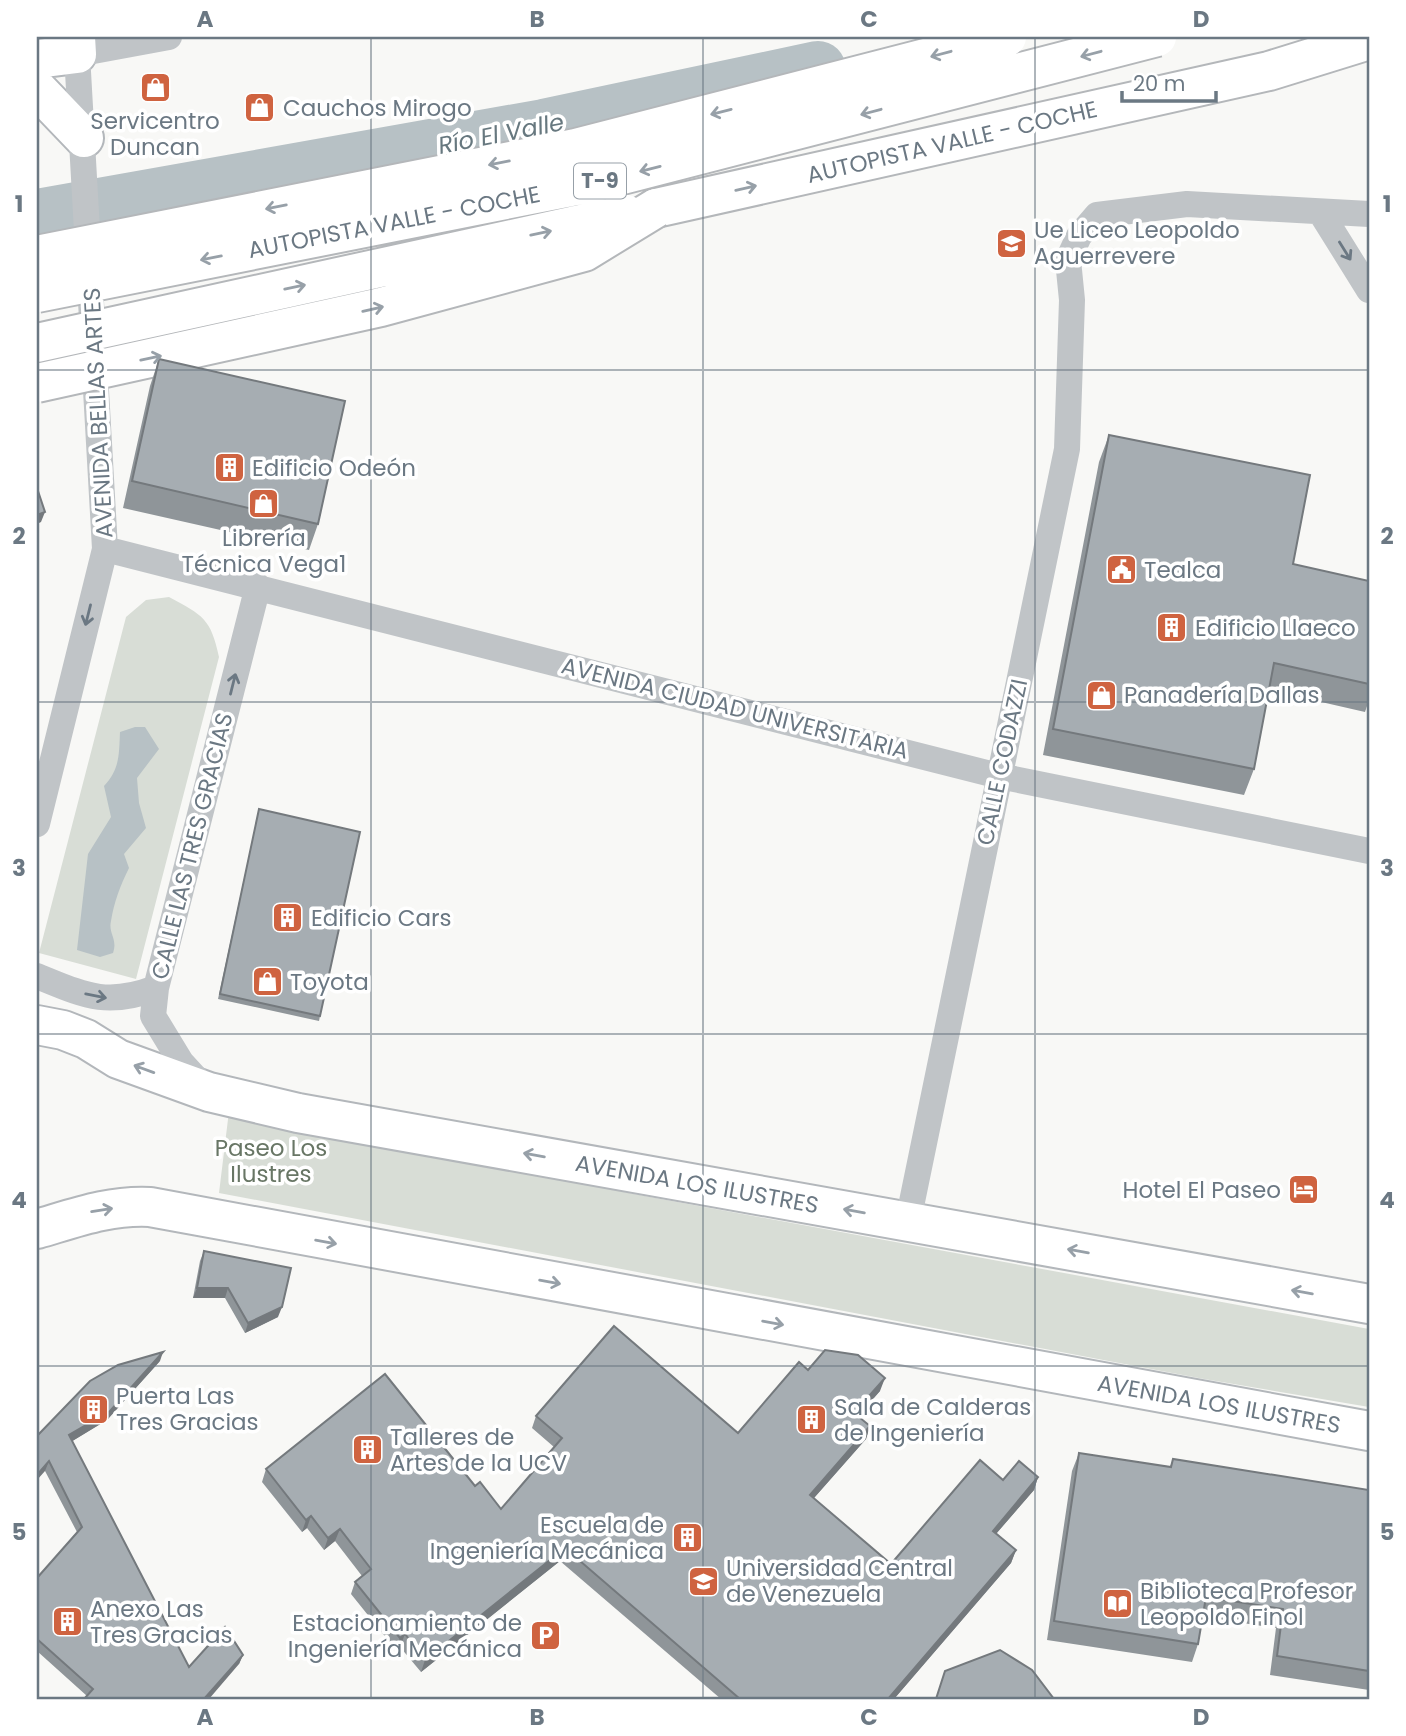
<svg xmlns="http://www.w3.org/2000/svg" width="1406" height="1736" viewBox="0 0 1406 1736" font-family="Poppins,sans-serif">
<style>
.green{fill:#d8ddd6}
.water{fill:#b7c1c5}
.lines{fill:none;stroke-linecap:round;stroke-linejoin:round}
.river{stroke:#b7c1c5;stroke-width:56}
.secondary-casing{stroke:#b3b7bb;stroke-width:42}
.highway-casing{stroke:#b4b7ba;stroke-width:42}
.street{stroke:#c0c4c7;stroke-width:26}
.secondary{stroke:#fff;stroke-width:38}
.highway{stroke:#fff;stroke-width:38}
.highway-bridge-casing{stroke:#b4b7ba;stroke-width:42;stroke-linecap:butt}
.highway-bridge{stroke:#fff;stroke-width:38}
.wall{fill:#8f9599}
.shaded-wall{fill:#74797d}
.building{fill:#a6adb2;stroke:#74797d;stroke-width:2}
.oneway{stroke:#97a0a8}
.oneway2{stroke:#6b7883}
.grid{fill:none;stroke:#6b7883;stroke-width:2;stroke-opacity:0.55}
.labels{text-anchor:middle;stroke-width:7;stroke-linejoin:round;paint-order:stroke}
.shield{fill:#fff;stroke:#97a0a8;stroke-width:2}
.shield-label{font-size:21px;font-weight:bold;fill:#6b7883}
.poi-label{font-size:23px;fill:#6b7883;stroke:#fff;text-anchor:start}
.street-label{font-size:23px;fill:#6b7883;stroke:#fff}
.park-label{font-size:23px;fill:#687665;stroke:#fff}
.water-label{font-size:24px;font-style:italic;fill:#67787f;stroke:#fff}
.neatline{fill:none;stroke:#6b7883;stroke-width:2.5}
.grid-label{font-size:23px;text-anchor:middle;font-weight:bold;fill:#6b7883}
</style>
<rect width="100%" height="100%" fill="#f8f8f6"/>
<path class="green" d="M169 597C203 615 211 619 219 657L136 979 39 953 126 617 146 600Z
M229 1111 634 1194 1369 1329V1407L1204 1379 219 1193Z"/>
<path class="water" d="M135 727H145L159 749 137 778 139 803 146 828 124 854 129 868C120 886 114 902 111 921 108 934 118 938 113 953L100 957 77 950 88 854 111 817 104 786C120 769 119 754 120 732Z"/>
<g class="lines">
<path class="river" d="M37 217 544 127 818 69"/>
<defs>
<path id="secondary" d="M37 59 77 54 76 37
M37 89 84 138
M37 1025 63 1030 86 1039 118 1059 209 1092 298 1113 1369 1304
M37 1229C75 1218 109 1205 150 1207L1369 1431"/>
<path id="highway" d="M656 208 1269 71 1369 40"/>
</defs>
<use href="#secondary" class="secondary-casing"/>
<use href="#highway" class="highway-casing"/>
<path class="street" d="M1321 213 1369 290
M105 549 999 776 1369 851
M37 824 105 549 77 54 169 37
M37 976C84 995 106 1007 156 988
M203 1086 181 1062 153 1016 156 988 258 586
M908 1221 1067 449 1072 300 1068 260 1079 236 1097 215 1187 204 1369 214"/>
<use href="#secondary" class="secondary"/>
<use href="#highway" class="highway"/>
<defs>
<path id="highway-bridge" d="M37 255 576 148 1007 37
M37 293 591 183 1157 37
M37 343 626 214
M37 383 381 307 584 252 656 208"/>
</defs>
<use href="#highway-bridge" class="highway-bridge-casing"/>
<use href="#highway-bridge" class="highway-bridge"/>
</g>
<path class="wall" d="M159 359 318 524 309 550 123 508 150 386Z
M1109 435 1293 564 1369 581V700L1365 712 1269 690 1254 769 1244 795 1043 755 1099 462Z
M259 809 320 1016 319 1021 218 999Z
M204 1251 278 1317 245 1333 225 1298H193L200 1261Z
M160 1361 107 1420 72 1441 189 1667 243 1655 239 1664 87 1696 37 1651V1578L77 1532 45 1471 37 1436Z
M808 1370 880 1391 858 1416 870 1426 866 1439 814 1498 891 1564 1003 1480 1038 1477 1034 1490 996 1534 1016 1550 1011 1563 894 1699H721L560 1561 421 1672 400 1647 396 1650 351 1594 355 1582 362 1576 335 1541 324 1550 307 1528 302 1532 262 1482 266 1469 475 1486 501 1509 554 1447 532 1428 536 1416 738 1433Z
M1079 1453 1170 1467 1173 1459 1369 1490V1690L1270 1675 1276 1628 1203 1617 1198 1644 1192 1662 1047 1640 1072 1471Z"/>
<path class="shaded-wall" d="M45 512 41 522 37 524V515Z
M197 1288H228L225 1298H193Z
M282 1307 278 1317 245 1333 248 1323Z
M163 1352 160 1361 107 1420 66 1445 69 1435Z
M885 1378 880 1391 850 1425 854 1413Z
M870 1426 866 1439 806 1507 810 1495Z
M49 1461 45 1471 37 1480V1475Z
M1038 1477 1034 1490 988 1543 993 1531Z
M311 1516 307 1528 302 1532 306 1520Z
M340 1529 335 1541 324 1550 328 1538Z
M565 1548 560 1561 421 1672 425 1660Z
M1016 1550 1011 1563 894 1699H888Z
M405 1634 400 1647 396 1650 400 1638Z
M243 1655 239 1664 209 1699H204Z"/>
<path class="building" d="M159 359 345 401 318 524 132 481Z
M1109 435 1310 475 1293 564 1369 581V684L1274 663 1254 769 1053 729Z
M37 488 45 512 37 515Z
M259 809 360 832 320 1016 220 994Z
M204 1251 291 1268 282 1307 248 1323 228 1288H197Z
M614 1326 738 1433 799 1362 808 1370 825 1350 858 1355 885 1378 854 1413 870 1426 810 1495 891 1564 980 1460 1003 1480 1019 1461 1038 1477 993 1531 1016 1550 888 1699H740L565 1548 425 1660 405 1634 400 1638 355 1582 371 1569 340 1529 328 1538 311 1516 306 1520 266 1469 385 1374 475 1486 480 1482 501 1509 562 1438 536 1416Z
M163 1352 110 1411 69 1435 189 1667 225 1627 243 1655 204 1699H84L93 1689 37 1639V1640V1578L82 1527 49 1461 37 1475V1436L90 1381 118 1365Z
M1079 1453 1171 1467 1173 1459 1369 1490V1671L1277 1656 1283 1609 1206 1597 1198 1644 1054 1621Z
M1000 1650 1032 1670 1054 1699H936L945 1671Z"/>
<defs><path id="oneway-shaft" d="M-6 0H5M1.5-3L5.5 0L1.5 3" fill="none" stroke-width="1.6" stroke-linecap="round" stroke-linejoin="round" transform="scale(1.75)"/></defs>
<g class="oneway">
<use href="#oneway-shaft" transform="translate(941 54) rotate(165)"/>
<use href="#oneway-shaft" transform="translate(1091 54) rotate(165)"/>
<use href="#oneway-shaft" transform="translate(721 112) rotate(166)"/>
<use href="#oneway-shaft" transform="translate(871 112) rotate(165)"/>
<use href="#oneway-shaft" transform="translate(499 163) rotate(169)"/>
<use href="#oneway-shaft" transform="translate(650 169) rotate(166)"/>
<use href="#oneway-shaft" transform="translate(746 188) rotate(-13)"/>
<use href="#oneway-shaft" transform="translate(276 207) rotate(169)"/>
<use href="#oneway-shaft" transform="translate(541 233) rotate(-12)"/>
<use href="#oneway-shaft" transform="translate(211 258) rotate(169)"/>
<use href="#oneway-shaft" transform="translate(295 287) rotate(-12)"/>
<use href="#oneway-shaft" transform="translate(373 309) rotate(-13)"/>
<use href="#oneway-shaft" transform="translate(151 358) rotate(-12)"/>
<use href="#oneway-shaft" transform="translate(144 1069) rotate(-160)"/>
<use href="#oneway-shaft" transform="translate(534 1155) rotate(-170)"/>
<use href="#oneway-shaft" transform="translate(102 1210) rotate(-9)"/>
<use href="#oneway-shaft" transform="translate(854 1211) rotate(-170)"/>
<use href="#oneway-shaft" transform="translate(326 1242) rotate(10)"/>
<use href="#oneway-shaft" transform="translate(1078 1251) rotate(-170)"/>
<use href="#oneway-shaft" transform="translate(550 1282) rotate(10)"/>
<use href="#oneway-shaft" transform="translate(1302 1292) rotate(-170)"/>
<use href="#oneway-shaft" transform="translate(773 1323) rotate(10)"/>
</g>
<g class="oneway2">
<use href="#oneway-shaft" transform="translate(1345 251) rotate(58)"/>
<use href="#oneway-shaft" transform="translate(88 615) rotate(104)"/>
<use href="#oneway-shaft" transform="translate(233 684) rotate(-76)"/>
<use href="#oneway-shaft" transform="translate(96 996) rotate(11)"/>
</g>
<path class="grid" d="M371 37V1699M703 37V1699M1035 37V1699M37 370H1369M37 702H1369M37 1034H1369M37 1366H1369"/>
<defs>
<symbol id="shop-square" viewBox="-11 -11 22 22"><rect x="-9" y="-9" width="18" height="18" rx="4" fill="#cf6340" stroke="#fff"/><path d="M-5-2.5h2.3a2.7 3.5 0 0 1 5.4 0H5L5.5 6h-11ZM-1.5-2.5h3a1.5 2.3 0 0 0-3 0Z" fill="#fff"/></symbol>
<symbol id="school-square" viewBox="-11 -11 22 22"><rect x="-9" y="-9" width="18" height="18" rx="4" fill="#cf6340" stroke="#fff"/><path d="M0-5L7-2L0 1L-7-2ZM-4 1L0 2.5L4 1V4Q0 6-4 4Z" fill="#fff"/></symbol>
<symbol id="building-square" viewBox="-11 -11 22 22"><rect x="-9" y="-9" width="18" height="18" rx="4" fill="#cf6340" stroke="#fff"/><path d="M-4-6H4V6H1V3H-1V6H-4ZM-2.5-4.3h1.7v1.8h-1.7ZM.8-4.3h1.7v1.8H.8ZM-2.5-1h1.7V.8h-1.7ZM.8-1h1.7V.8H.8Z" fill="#fff"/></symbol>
<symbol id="civic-square" viewBox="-11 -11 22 22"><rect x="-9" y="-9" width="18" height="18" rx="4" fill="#cf6340" stroke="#fff"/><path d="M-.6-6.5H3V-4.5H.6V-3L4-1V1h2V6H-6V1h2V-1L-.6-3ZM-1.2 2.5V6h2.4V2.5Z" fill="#fff"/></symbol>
<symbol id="hotel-square" viewBox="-11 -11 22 22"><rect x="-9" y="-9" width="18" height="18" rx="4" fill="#cf6340" stroke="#fff"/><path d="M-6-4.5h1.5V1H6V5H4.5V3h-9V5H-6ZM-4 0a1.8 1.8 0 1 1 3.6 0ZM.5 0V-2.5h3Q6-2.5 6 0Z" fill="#fff"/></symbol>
<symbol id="university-square" viewBox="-11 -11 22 22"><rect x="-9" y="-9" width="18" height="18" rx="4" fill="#cf6340" stroke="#fff"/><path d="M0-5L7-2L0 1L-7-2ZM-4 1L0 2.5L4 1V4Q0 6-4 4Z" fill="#fff"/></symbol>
<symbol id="library-square" viewBox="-11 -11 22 22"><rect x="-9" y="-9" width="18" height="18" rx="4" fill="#cf6340" stroke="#fff"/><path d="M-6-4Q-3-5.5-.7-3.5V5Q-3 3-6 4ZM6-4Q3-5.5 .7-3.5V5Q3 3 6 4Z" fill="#fff"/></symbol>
<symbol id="parking-square" viewBox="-11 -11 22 22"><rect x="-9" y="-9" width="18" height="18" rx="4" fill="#cf6340" stroke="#fff"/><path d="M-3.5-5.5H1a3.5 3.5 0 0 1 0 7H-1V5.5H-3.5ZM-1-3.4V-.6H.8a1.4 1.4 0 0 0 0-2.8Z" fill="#fff"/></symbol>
</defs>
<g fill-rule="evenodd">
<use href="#shop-square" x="138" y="70" width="35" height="35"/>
<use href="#shop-square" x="242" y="90" width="35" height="35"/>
<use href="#school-square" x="994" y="226" width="35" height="35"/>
<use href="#building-square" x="212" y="450" width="35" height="35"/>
<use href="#shop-square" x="246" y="486" width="35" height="35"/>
<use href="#civic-square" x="1104" y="552" width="35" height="35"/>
<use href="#building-square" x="1154" y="610" width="35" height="35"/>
<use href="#shop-square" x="1084" y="678" width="35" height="35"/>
<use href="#building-square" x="270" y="900" width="35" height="35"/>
<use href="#shop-square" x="250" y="964" width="35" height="35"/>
<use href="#hotel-square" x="1286" y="1172" width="35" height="35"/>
<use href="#building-square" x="76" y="1392" width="35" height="35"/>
<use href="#building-square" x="794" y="1402" width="35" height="35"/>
<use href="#building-square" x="350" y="1432" width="35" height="35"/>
<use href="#building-square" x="670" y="1520" width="35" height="35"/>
<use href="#university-square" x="686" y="1564" width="35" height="35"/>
<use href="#library-square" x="1100" y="1586" width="35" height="35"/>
<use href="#building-square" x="50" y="1604" width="35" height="35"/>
<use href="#parking-square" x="528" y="1618" width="35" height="35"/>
</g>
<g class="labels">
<rect class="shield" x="574" y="163.5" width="52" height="35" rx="5"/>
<g class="shield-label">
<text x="600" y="188">T-9</text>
</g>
<g class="poi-label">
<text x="283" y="116">Cauchos Mirogo</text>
<text x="155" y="129" text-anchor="middle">Servicentro<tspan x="155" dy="26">Duncan</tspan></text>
<text x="1034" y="238">Ue Liceo Leopoldo<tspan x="1034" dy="26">Aguerrevere</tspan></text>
<text x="252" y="476">Edificio Odeón</text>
<text x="264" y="546" text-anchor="middle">Librería<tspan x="264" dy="26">Técnica Vega1</tspan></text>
<text x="1144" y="578">Tealca</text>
<text x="1195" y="636">Edificio Llaeco</text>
<text x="1124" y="703">Panadería Dallas</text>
<text x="311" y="926">Edificio Cars</text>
<text x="290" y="990">Toyota</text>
<text x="1281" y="1198" text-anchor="end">Hotel El Paseo</text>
<text x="116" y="1404">Puerta Las<tspan x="116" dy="26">Tres Gracias</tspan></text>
<text x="834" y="1415">Sala de Calderas<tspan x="834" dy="26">de Ingeniería</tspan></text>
<text x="390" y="1445">Talleres de<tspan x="390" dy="26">Artes de la UCV</tspan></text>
<text x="664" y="1533" text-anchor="end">Escuela de<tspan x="664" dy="26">Ingeniería Mecánica</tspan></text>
<text x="726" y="1576">Universidad Central<tspan x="726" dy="26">de Venezuela</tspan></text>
<text x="1140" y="1599">Biblioteca Profesor<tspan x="1140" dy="26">Leopoldo Finol</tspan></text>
<text x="90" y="1617">Anexo Las<tspan x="90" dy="26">Tres Gracias</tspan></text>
<text x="522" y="1631" text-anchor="end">Estacionamiento de<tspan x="522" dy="26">Ingeniería Mecánica</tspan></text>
</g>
<g class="street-label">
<text transform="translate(952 142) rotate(-13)" y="8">AUTOPISTA VALLE - COCHE</text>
<text transform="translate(394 222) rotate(-11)" y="8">AUTOPISTA VALLE - COCHE</text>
<text transform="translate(98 413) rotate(-93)" y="8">AVENIDA BELLAS ARTES</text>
<text transform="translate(735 708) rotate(14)" y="8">AVENIDA CIUDAD UNIVERSITARIA</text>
<text transform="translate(1002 762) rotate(-78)" y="8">CALLE CODAZZI</text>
<text transform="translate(192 846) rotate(-76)" y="8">CALLE LAS TRES GRACIAS</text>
<text transform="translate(697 1184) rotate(10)" y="8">AVENIDA LOS ILUSTRES</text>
<text transform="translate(1219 1404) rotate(10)" y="8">AVENIDA LOS ILUSTRES</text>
</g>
<g class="park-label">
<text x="271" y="1156">Paseo Los<tspan x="271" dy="26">Ilustres</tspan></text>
</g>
<g class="water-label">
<text transform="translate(501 134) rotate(-11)" y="8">Río El Valle</text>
</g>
</g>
<rect width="1406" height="1736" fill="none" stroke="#ffffff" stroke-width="77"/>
<path d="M1122 91v10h94v-10" fill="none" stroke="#6b7883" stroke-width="3.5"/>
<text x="1133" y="91" font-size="21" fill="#6b7883" stroke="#ffffff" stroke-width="5" paint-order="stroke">20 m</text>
<rect x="38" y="38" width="1330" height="1660" class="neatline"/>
<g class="grid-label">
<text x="205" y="27">A</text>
<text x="537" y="27">B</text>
<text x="869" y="27">C</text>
<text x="1201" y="27">D</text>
<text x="19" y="212">1</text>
<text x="1387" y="212">1</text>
<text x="19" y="544">2</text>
<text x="1387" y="544">2</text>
<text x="19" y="876">3</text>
<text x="1387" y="876">3</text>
<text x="19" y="1208">4</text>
<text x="1387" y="1208">4</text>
<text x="19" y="1540">5</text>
<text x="1387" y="1540">5</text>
<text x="205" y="1725">A</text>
<text x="537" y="1725">B</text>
<text x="869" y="1725">C</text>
<text x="1201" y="1725">D</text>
</g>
</svg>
